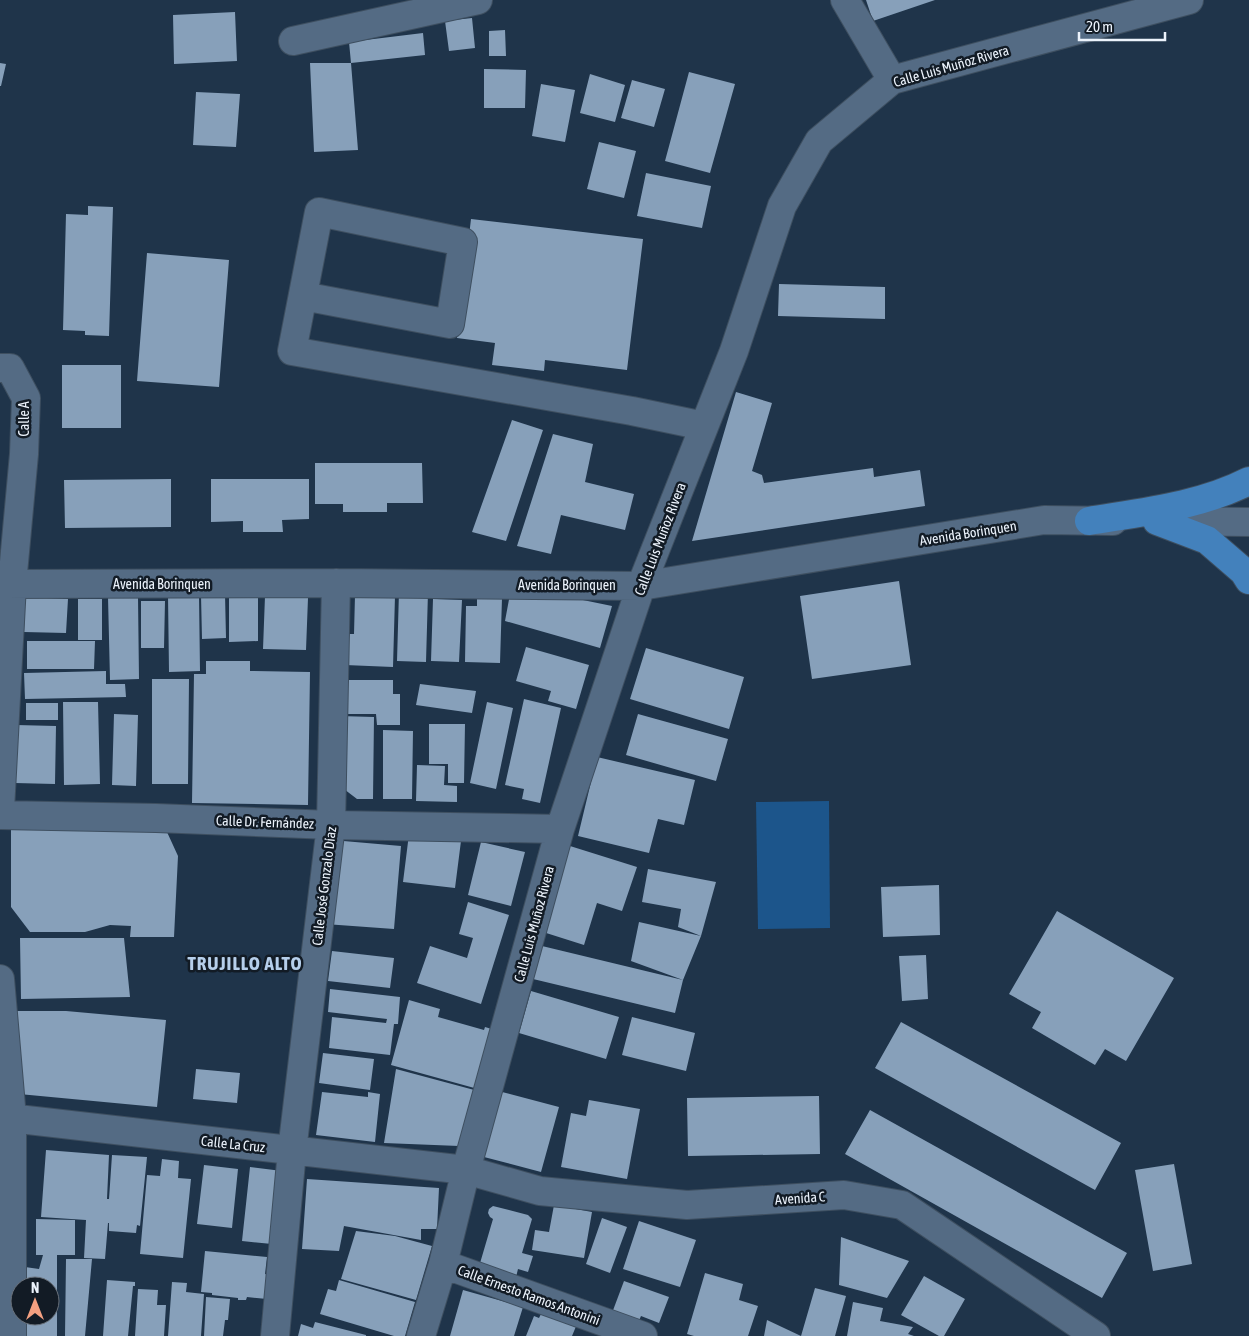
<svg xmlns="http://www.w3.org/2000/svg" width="1249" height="1336" viewBox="0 0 1249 1336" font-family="'Asap Condensed',sans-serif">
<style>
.green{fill:#1c558b}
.building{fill:#87a0ba}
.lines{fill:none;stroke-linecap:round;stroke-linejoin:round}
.minor-casing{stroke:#3e4f60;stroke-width:30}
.major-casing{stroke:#3e4f60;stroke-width:30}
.minor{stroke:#546b84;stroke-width:28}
.major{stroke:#4381bc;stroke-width:28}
.labels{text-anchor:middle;stroke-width:5;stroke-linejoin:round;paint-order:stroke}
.street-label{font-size:14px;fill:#ecf3fc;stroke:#121b25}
.district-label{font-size:19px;font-weight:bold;letter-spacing:1px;fill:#b6cfeb;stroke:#121b25}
</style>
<rect width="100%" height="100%" fill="#1f344a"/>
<path class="green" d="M829 801 830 928 758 929 756 802Z"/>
<path class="building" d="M866 0H935L873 21Z
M235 12 237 61 174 64 173 15Z
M472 18 475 48 449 51 445 21Z
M505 30 506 56H489V31Z
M423 33 425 55 351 63 349 42Z
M0 63 6 64 1 86H0Z
M310 63H351L358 150 314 152Z
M484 69 526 70 525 108H484Z
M689 72 735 84 710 173 665 161Z
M590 74 625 85 615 122 580 113Z
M632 80 665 89 654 127 621 118Z
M541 84 575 90 565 142 532 136Z
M196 92 240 94 236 147 193 145Z
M599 142 636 151 624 198 587 189Z
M646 173 711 186 702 228 637 216Z
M88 206 113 207 109 336 85 335V331L63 330 66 214 88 215Z
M471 219 643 239 627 370 545 360 544 371 492 365 495 343 457 338Z
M147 253 229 260 219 387 137 381Z
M779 284 885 287V319L778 316Z
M62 365H121V428H62Z
M736 392 772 403 752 471 762 475 764 483 873 468 874 477 920 470 925 506 692 541Z
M512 420 543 430 506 541 472 532Z
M553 434 593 444 585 482 634 494 625 530 561 515 551 554 517 546Z
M315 463H422L423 503H387V512H343V504H315Z
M171 479V527L65 528 64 480Z
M211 479H309V519L282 520 283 532H243V521L211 522Z
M899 581 911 665 812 679 800 596Z
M399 591 428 592 426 662 397 661Z
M544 592 612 606 600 648 505 621 510 594Z
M225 594 226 638 202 639 201 595Z
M168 595H199L200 671 169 672Z
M229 595H258V641L229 642Z
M355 595 395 596 393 667 345 665 346 634H354Z
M265 596 308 598 306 650 263 649Z
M25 597 68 599 66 633 24 632Z
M108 597H138L139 679 110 680Z
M477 598H502L500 663 465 662 466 606H477Z
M78 599H102V640H78Z
M433 599 462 600 459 662 431 661Z
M141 601H165L164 648H141Z
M27 641H95L94 669H27Z
M526 647 589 665 576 709 548 701 551 691 516 681Z
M646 648 744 677 729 729 630 699Z
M206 661H250V671L310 672 308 805 192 803 194 674H206Z
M106 671V684H125L126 697 25 699 24 673Z
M152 679H189L188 784H152Z
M342 680H393V694H400V725H377L376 714H342Z
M420 684 476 691 472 713 416 705Z
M524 699 561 708 540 803 522 799 524 789 505 785Z
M63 702H98L100 784 64 785Z
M487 702 513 708 496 789 470 783Z
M26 703H58V720H26Z
M114 714 138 715 136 786 112 785Z
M638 714 728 739 716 781 626 755Z
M339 716 374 717 373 799H357L340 786Z
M429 724H465L464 783H448V764H429Z
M16 725 56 726 55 784 15 783Z
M383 730 413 731 412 799H383Z
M597 757 695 780 684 825 658 819 649 853 578 836Z
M417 765 445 766 444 785 457 786V802L416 801Z
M11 829 167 832 178 856 174 937H130L131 926 110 925 85 932H30L11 907Z
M409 834 461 841 455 888 403 882Z
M332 840 401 846 394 929 325 924Z
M481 842 525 852 511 906 468 895Z
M570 846 637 867 622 911 597 903 584 945 543 932Z
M648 869 716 882 701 936 678 927 681 909 642 902Z
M939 885 940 935 883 937 881 887Z
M468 902 509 915 481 1004 417 983 430 946 467 958 473 938 459 934Z
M1057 911 1174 978 1126 1061 1105 1049 1095 1065 1032 1028 1041 1012 1009 994Z
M639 922 701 936 683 980 675 1013 533 979 542 946 683 980 631 961Z
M20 938H124L130 997 21 999Z
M332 951 394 958 390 988 328 981Z
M926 955 928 999 902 1001 899 956Z
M330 989 400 997 398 1024H394L390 1055 329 1048 332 1017 386 1023 387 1019 328 1012Z
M531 991 619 1017 606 1059 519 1033Z
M409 1000 440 1009 438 1017 484 1030 485 1027 495 1030 478 1089 391 1065Z
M17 1011H66L166 1020 157 1107 19 1094Z
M632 1017 695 1033 686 1071 622 1055Z
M901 1022 1121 1143 1095 1190 875 1068Z
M323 1053 374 1059 370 1090 319 1083Z
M196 1069 240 1073 237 1103 193 1099Z
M396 1069 478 1091 459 1146 384 1143Z
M322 1092 368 1097V1092L380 1094 375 1142 316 1135Z
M502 1092 559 1107 541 1172 484 1157Z
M819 1096 820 1154 688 1156 687 1098Z
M589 1100 640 1109 627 1179 561 1167 571 1113 586 1116Z
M870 1110 1127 1253 1102 1298 845 1154Z
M46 1150 109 1155 107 1199H109L112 1155 147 1157 140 1226 137 1225 136 1233 109 1231V1223H108L105 1259 84 1258 86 1220 41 1217Z
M162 1159 179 1161 178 1178 191 1179 183 1258 140 1254 147 1175 160 1176Z
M1174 1164 1192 1264 1153 1271 1135 1170Z
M204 1165 238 1169 232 1228 197 1224Z
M250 1167 282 1171 272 1244 242 1241Z
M307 1179 439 1188 437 1229H421V1240L344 1226 339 1251 302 1249Z
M554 1205 592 1212 584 1258 532 1250 535 1230 549 1232Z
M493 1206 528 1215 532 1219 522 1253 533 1256 528 1272 518 1269 515 1281 478 1270 493 1219 490 1217 488 1213 489 1209Z
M602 1218 627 1227 610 1273 586 1264Z
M36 1219 75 1220V1255H57V1336H23L24 1316H50V1286H25V1267L39 1269 43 1255H36Z
M639 1221 696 1240 680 1287 623 1269Z
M356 1231 395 1236 432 1246 416 1300 341 1279Z
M841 1237 909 1261 887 1298 839 1285Z
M205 1251 267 1257 265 1274 270 1275 267 1299 247 1297 246 1300H238V1298L212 1295V1293L201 1292Z
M66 1259H92L85 1336H65Z
M705 1273 743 1284 739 1300 758 1306 748 1336H694L687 1334Z
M924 1276 965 1299 944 1336H939L901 1315Z
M107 1280 135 1282V1286H133L128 1336H103Z
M339 1280 415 1302 405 1336H394L320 1314 328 1289 336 1291Z
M624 1281 669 1297 659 1323 641 1316 638 1323 612 1313Z
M172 1282 187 1283 186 1292 204 1294 201 1336H168Z
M815 1288 846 1296 835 1336H801Z
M138 1289 158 1290 157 1305H166L164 1336H135Z
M463 1290 523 1307 514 1336H450Z
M206 1297 230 1299 228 1320H225L223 1336H204Z
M853 1302 883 1308 880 1321 913 1327 908 1334 914 1336H847Z
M543 1310 577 1324 572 1336H526L534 1316 539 1318Z
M767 1320 801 1336H764Z
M315 1322 366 1335V1336H298L301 1324 313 1328Z"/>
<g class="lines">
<defs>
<path id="minor" d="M845 0 892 80
M293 41 478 0
M303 296 450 324 463 242 319 212 292 351 632 411 704 426
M0 368H10L26 398 24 454 12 584 0 810
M1161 521 1249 522
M0 584 336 583 641 586 1044 520 1113 521
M0 815 156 818 331 825 560 829
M0 979 12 1118V1336
M0 1117 466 1170 540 1191 687 1205 844 1195 902 1205 1096 1336
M443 1264 643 1336
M275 1336 292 1151 331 825 336 583
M421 1336 443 1264 466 1170 560 829 641 586 734 351 782 206 819 141 892 80 1189 0"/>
<path id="major" d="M1089 521C1143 512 1200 506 1249 481
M1157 521 1207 540 1244 572 1249 580"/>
</defs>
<use href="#minor" class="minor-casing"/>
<use href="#major" class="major-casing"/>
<use href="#minor" class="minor"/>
<use href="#major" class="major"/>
</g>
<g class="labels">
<g class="street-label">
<text transform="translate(951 66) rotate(-16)" y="5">Calle Luis Muñoz Rivera</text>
<text transform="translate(24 419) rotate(-90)" y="5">Calle A</text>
<text transform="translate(968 533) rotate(-9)" y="5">Avenida Borinquen</text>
<text transform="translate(660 539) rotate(-69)" y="5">Calle Luis Muñoz Rivera</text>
<text x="162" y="589">Avenida Borinquen</text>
<text x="567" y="590">Avenida Borinquen</text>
<text transform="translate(265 822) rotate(2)" y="5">Calle Dr. Fernández</text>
<text transform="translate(324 886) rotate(-83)" y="5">Calle José Gonzalo Díaz</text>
<text transform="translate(534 924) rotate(-75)" y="5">Calle Luis Muñoz Rivera</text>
<text transform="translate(233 1144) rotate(6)" y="5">Calle La Cruz</text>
<text transform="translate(800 1198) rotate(-4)" y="5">Avenida C</text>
<text transform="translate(529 1295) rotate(20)" y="5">Calle Ernesto Ramos Antonini</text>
</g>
<g class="district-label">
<text x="245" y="970">TRUJILLO ALTO</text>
</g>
</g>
<g transform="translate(35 1301)"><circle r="24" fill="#121b25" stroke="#69717b"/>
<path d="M0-4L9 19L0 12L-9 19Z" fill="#f3a081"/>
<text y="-8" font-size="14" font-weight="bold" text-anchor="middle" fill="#ecf3fc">N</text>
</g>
<path d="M1079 32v8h86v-8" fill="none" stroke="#ecf3fc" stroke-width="2.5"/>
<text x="1086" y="32" font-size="15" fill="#ecf3fc" stroke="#121b25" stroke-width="4" paint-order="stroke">20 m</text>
</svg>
